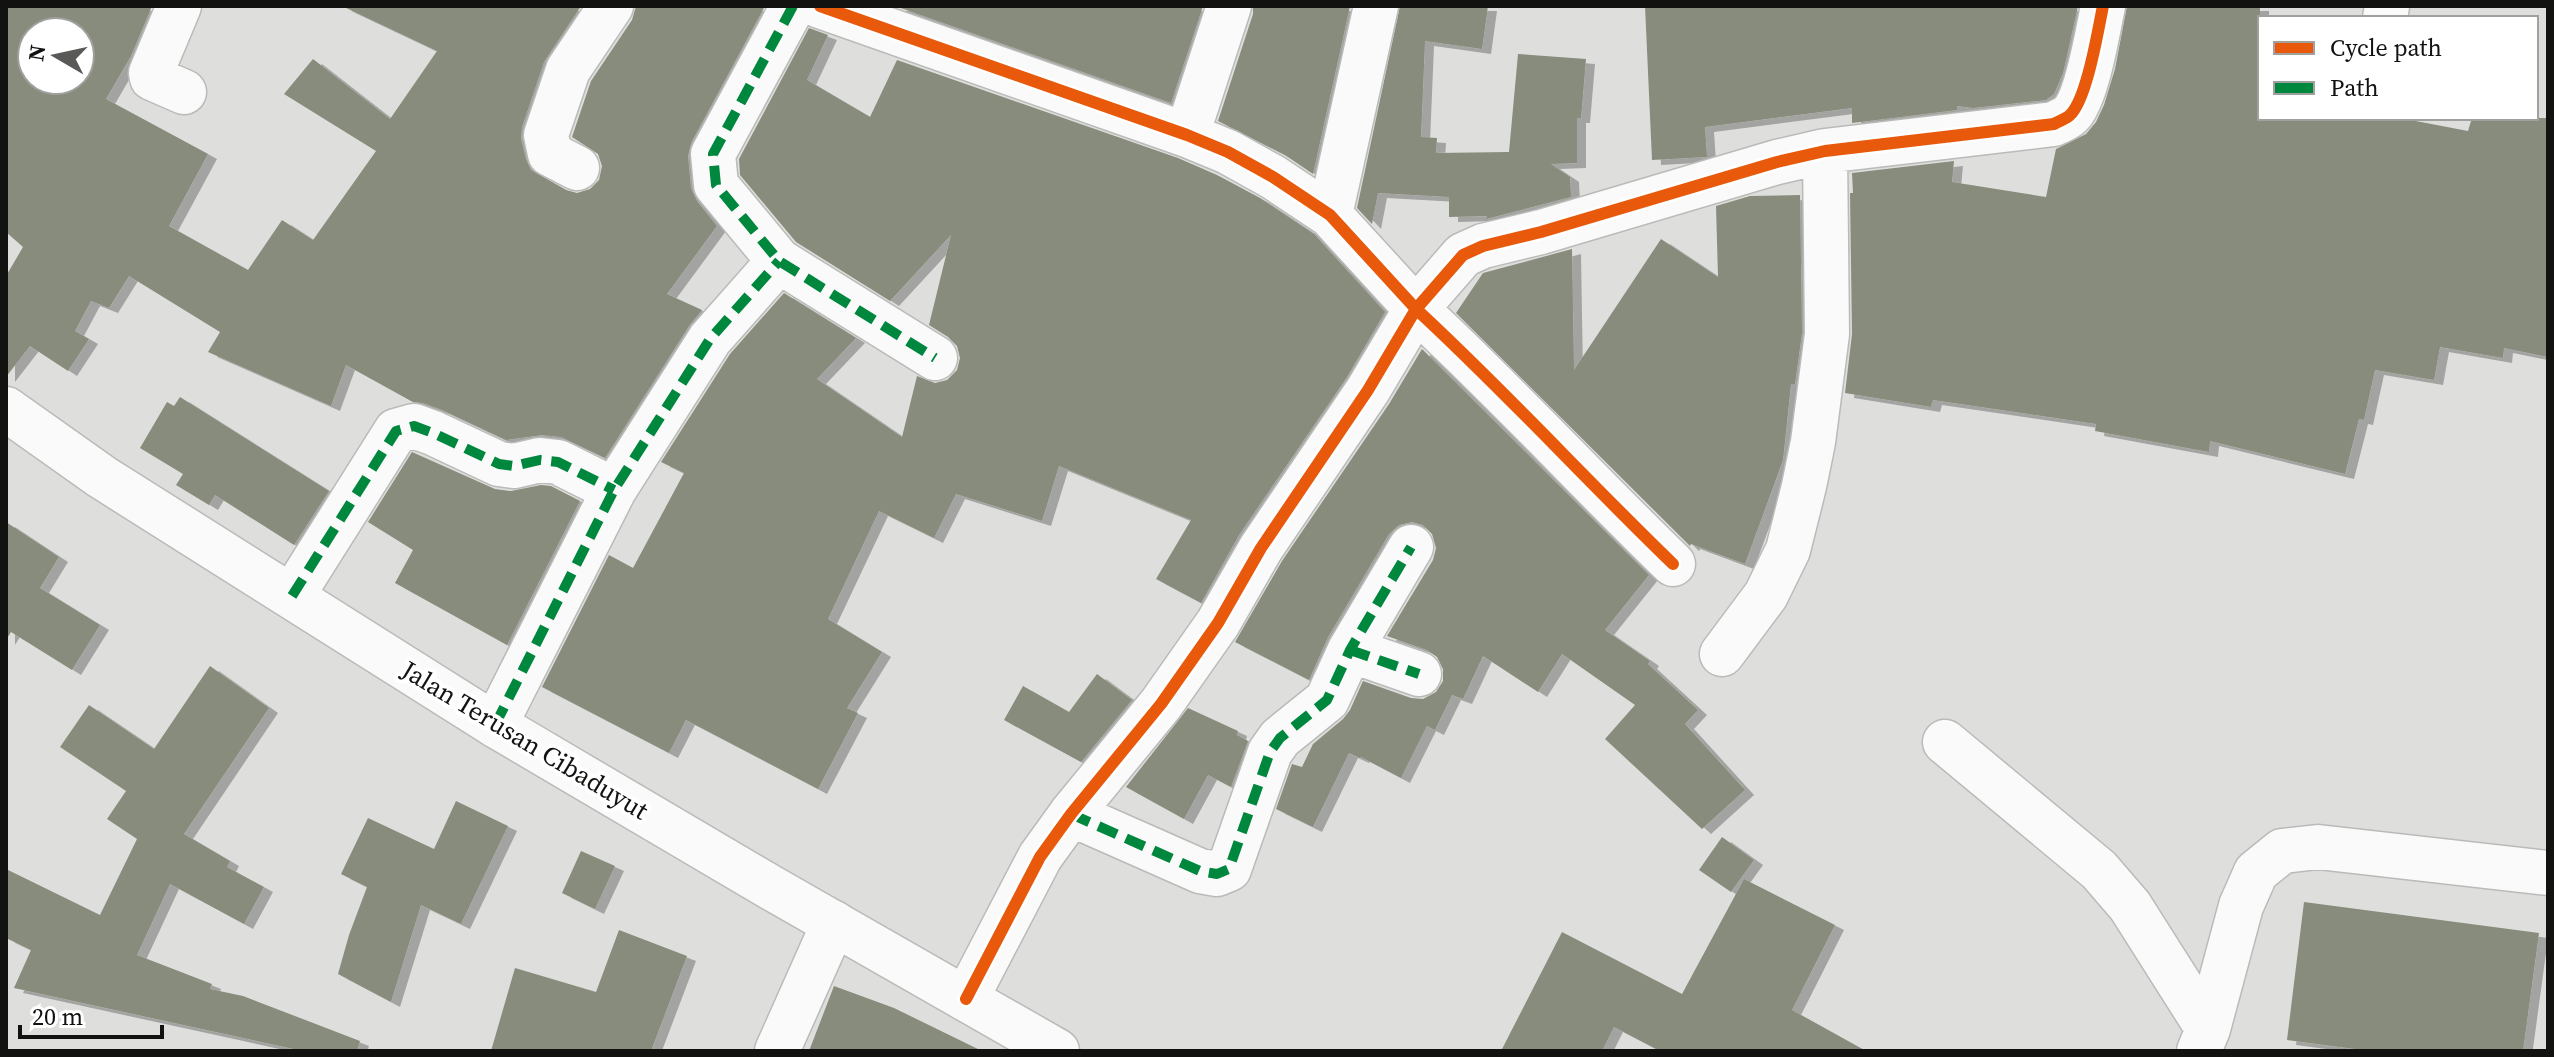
<svg xmlns="http://www.w3.org/2000/svg" width="2554" height="1057" viewBox="0 0 2554 1057" font-family="'Source Serif 4',serif">
<style>
.building{fill:#888c7c;fill-rule:evenodd;filter:url(#shadow)}
.lines{fill:none;stroke-linecap:round;stroke-linejoin:round}
.minor-casing{stroke:#babbb8;stroke-width:47}
.major-casing{stroke:#babbb8;stroke-width:47}
.minor{stroke:#fafafa;stroke-width:44}
.major{stroke:#fafafa;stroke-width:44}
.quiet{stroke:#00873e;stroke-width:10;stroke-dasharray:20 10;stroke-linecap:butt}
.cycleway-casing{stroke:#fff;stroke-width:17}
.cycleway{stroke:#e8590c;stroke-width:12}
.labels{text-anchor:middle;stroke-width:8;stroke-linejoin:round;paint-order:stroke}
.street-label{font-size:26px;fill:#121210;stroke:#fff}
</style>
<defs>
<filter id="shadow"><feDropShadow dx="9" dy="5" stdDeviation="0" flood-color="#0004"/></filter>
</defs>
<rect width="100%" height="100%" fill="#dedfdc"/>
<path class="building" d="M6 6H152L131 56 106 99 208 154 169 226 248 270 282 220 313 240 376 151 284 94 313 59 390 119 437 51 342 6H581L544 62 522 127 521 139 526 159 531 170 566 190 577 193 590 189 599 180 602 166 598 154 572 137 591 81 632 20 636 6H765L691 143 688 156 691 188 697 201 717 226 667 294 702 310 689 326 605 458 561 437 542 435 506 440 442 410 423 403 413 402 346 365 331 406 208 352 220 332 129 276 109 308 91 301 75 331 89 339 68 371 30 346 6 377V276L23 247 6 232ZM32 32H80V80H32Z
M895 6H1203L1171 103Z
M1253 6H1350L1313 174 1285 155 1218 121 1253 14Z
M1400 6H1488L1482 49 1425 41 1421 137 1437 138 1436 153 1509 152 1518 54 1586 59 1581 118H1577V163L1551 164 1570 177 1571 197 1486 219 1487 216 1449 217V197L1378 193 1372 224 1357 208Z
M1645 6H2078L2063 73 2054 94 2046 100 1973 108 1957 106V110L1852 123V108L1705 127 1707 157 1652 160Z
M2127 6H2260V118H2400L2468 131 2472 118H2548V357L2504 348 2503 358 2440 347 2434 380 2375 370 2364 420 2359 419 2345 474 2210 441 2209 452 2095 431 2096 424 1933 400 1931 407 1845 393 1852 334 1850 193H1853L1852 173 1954 161 1952 182 2046 197 2056 149 2086 134 2096 122 2104 105 2115 69Z
M809 28 828 35 807 80 870 117 897 60 1178 158 1217 175 1260 198 1314 234 1385 312 1347 377 1239 535 1201 603 1156 579 1191 520 1059 466 1042 521 956 494 934 538 879 511 828 619 882 652 847 708 858 713 818 789 686 720 669 753 542 687 609 555 633 568 684 473 661 462 730 354 784 293 856 338 817 379 902 437 917 376 935 383 947 380 957 370 960 358 957 346 948 337 929 325 951 235 890 301 796 242 740 175 739 159Z
M1800 195 1802 333 1795 384H1791L1783 460 1745 564 1691 544 1690 546 1456 313 1483 273 1572 249 1574 370 1661 239 1718 277 1716 206 1750 196Z
M1422 349 1649 575 1605 630 1650 661 1648 664 1698 710 1685 724 1745 790 1702 829 1605 739 1635 705 1562 654 1538 692 1483 656 1463 699 1452 695 1435 730 1427 726 1401 778 1361 757 1360 758 1349 753 1313 827 1276 809 1292 764 1302 767 1313 744 1343 719 1350 710 1363 681 1411 698 1423 699 1436 692 1443 681V669L1437 657 1427 650 1387 636 1433 560 1436 548 1432 534 1423 525 1412 522 1399 525 1389 534 1328 637 1309 680 1235 642 1282 561 1389 404Z
M180 397 329 491 294 545 215 495 209 505 176 485 183 474 140 448 167 402 174 406Z
M412 452 495 489 511 491 541 485 551 486 580 501 507 645 395 583 413 550 368 522Z
M6 522 59 557 40 588 100 625 72 670 11 632 6 640Z
M210 666 269 708 184 834 230 861 227 867 264 887 244 924 170 884 137 955 212 984 210 989 243 996 360 1041 357 1051H303L14 988 31 950 6 938V869L100 915 137 839 107 819 126 791 60 747 89 705 154 749Z
M1097 674 1132 700 1081 762 1004 720 1023 686 1069 712Z
M1188 708 1238 731 1237 735 1248 741 1231 787 1208 775 1184 819 1126 787Z
M456 801 508 826 461 924 421 905 391 1002 338 974 349 935 367 887 341 874 368 818 434 849Z
M1722 837 1754 860 1731 892 1699 870Z
M581 851 615 866 595 909 562 893Z
M1744 879 1835 925 1792 1010 1866 1051H1660L1614 1027 1602 1051H1501L1562 932 1682 994Z
M2304 902 2539 933 2523 1051H2370L2287 1040Z
M619 930 687 956 651 1051H491L515 968 596 992Z
M834 986 894 1008 982 1051H809Z"/>
<g class="lines">
<defs>
<path id="minor" d="M179 6 151 73 152 78 184 92
M793 6 713 154 716 185 779 261 935 358
M820 6 1187 135 1228 152 1273 177 1330 215 1416 309 1463 255 1483 246 1541 232 1777 162 1825 151 2054 124C2059 121 2066 119 2070 115 2087 99 2098 30 2103 6
M2385 18 2387 6
M1187 135 1229 6
M577 168 550 154 546 135 568 70 611 6
M1330 215 1376 6
M292 596 396 431 414 426 433 433 499 464 514 466 540 460 558 462 614 490
M1350 650 1419 674
M1722 654 1766 595 1788 550 1804 486 1813 442 1827 334 1825 151
M495 725 614 490 710 339 779 261
M1945 742 2099 870 2130 906 2208 1029
M1071 814 1200 871 1217 874 1229 869 1270 752 1280 738 1327 700 1350 650 1411 547
M966 999 1040 857 1071 814 1161 704 1218 623 1261 548 1368 390 1416 309C1505 391 1586 480 1673 564
M777 1051 834 923
M2199 1051 2208 1029 2241 906 2256 872 2282 851 2318 847 2548 873"/>
<path id="major" d="M6 409 102 477 495 725 770 887 1057 1051"/>
</defs>
<use href="#minor" class="minor-casing"/>
<use href="#major" class="major-casing"/>
<use href="#minor" class="minor"/>
<use href="#major" class="major"/>
<path class="quiet" d="M793 6 713 154 716 185 779 261 935 358
M292 596 396 431 414 426 433 433 499 464 514 466 540 460 558 462 614 490
M1350 650 1419 674
M495 725 614 490 710 339 779 261
M1071 814 1200 871 1217 874 1229 869 1270 752 1280 738 1327 700 1350 650 1411 547"/>
<defs>
<path id="cycleway" d="M820 6 1187 135 1228 152 1273 177 1330 215 1416 309 1463 255 1483 246 1541 232 1777 162 1825 151 2054 124C2059 121 2066 119 2070 115 2087 99 2098 30 2103 6
M966 999 1040 857 1071 814 1161 704 1218 623 1261 548 1368 390 1416 309C1505 391 1586 480 1673 564"/>
</defs>
<use href="#cycleway" class="cycleway-casing"/>
<use href="#cycleway" class="cycleway"/>
</g>
<g class="labels">
<g class="street-label">
<text transform="translate(525 740) rotate(31)" y="9">Jalan Terusan Cibaduyut</text>
</g>
</g>
<rect width="2554" height="1057" fill="none" stroke="#121210" stroke-width="16"/>
<rect x="2258" y="16" width="280" height="104" fill="#ffffff" stroke="#a0a09f" stroke-width="2"/>
<rect x="2274" y="42" width="40" height="12" fill="#e8590c" stroke="#a0a09f" stroke-width="2"/>
<text x="2330" y="56" font-size="24" fill="#121210">Cycle path</text>
<rect x="2274" y="82" width="40" height="12" fill="#00873e" stroke="#a0a09f" stroke-width="2"/>
<text x="2330" y="96" font-size="24" fill="#121210">Path</text>
<g transform="translate(56 56) rotate(279)"><circle r="38" fill="#ffffff" stroke="#a0a09f" stroke-width="2"/>
<path d="M0-6L14 30L0 20L-14 30Z" fill="#595a57"/>
<text y="-12" font-size="22" font-weight="bold" text-anchor="middle" fill="#121210">N</text>
</g>
<path d="M20 1025v12h142v-12" fill="none" stroke="#121210" stroke-width="4"/>
<text x="32" y="1025" font-size="24" fill="#121210" stroke="#ffffff" stroke-width="6" paint-order="stroke">20 m</text>
</svg>
